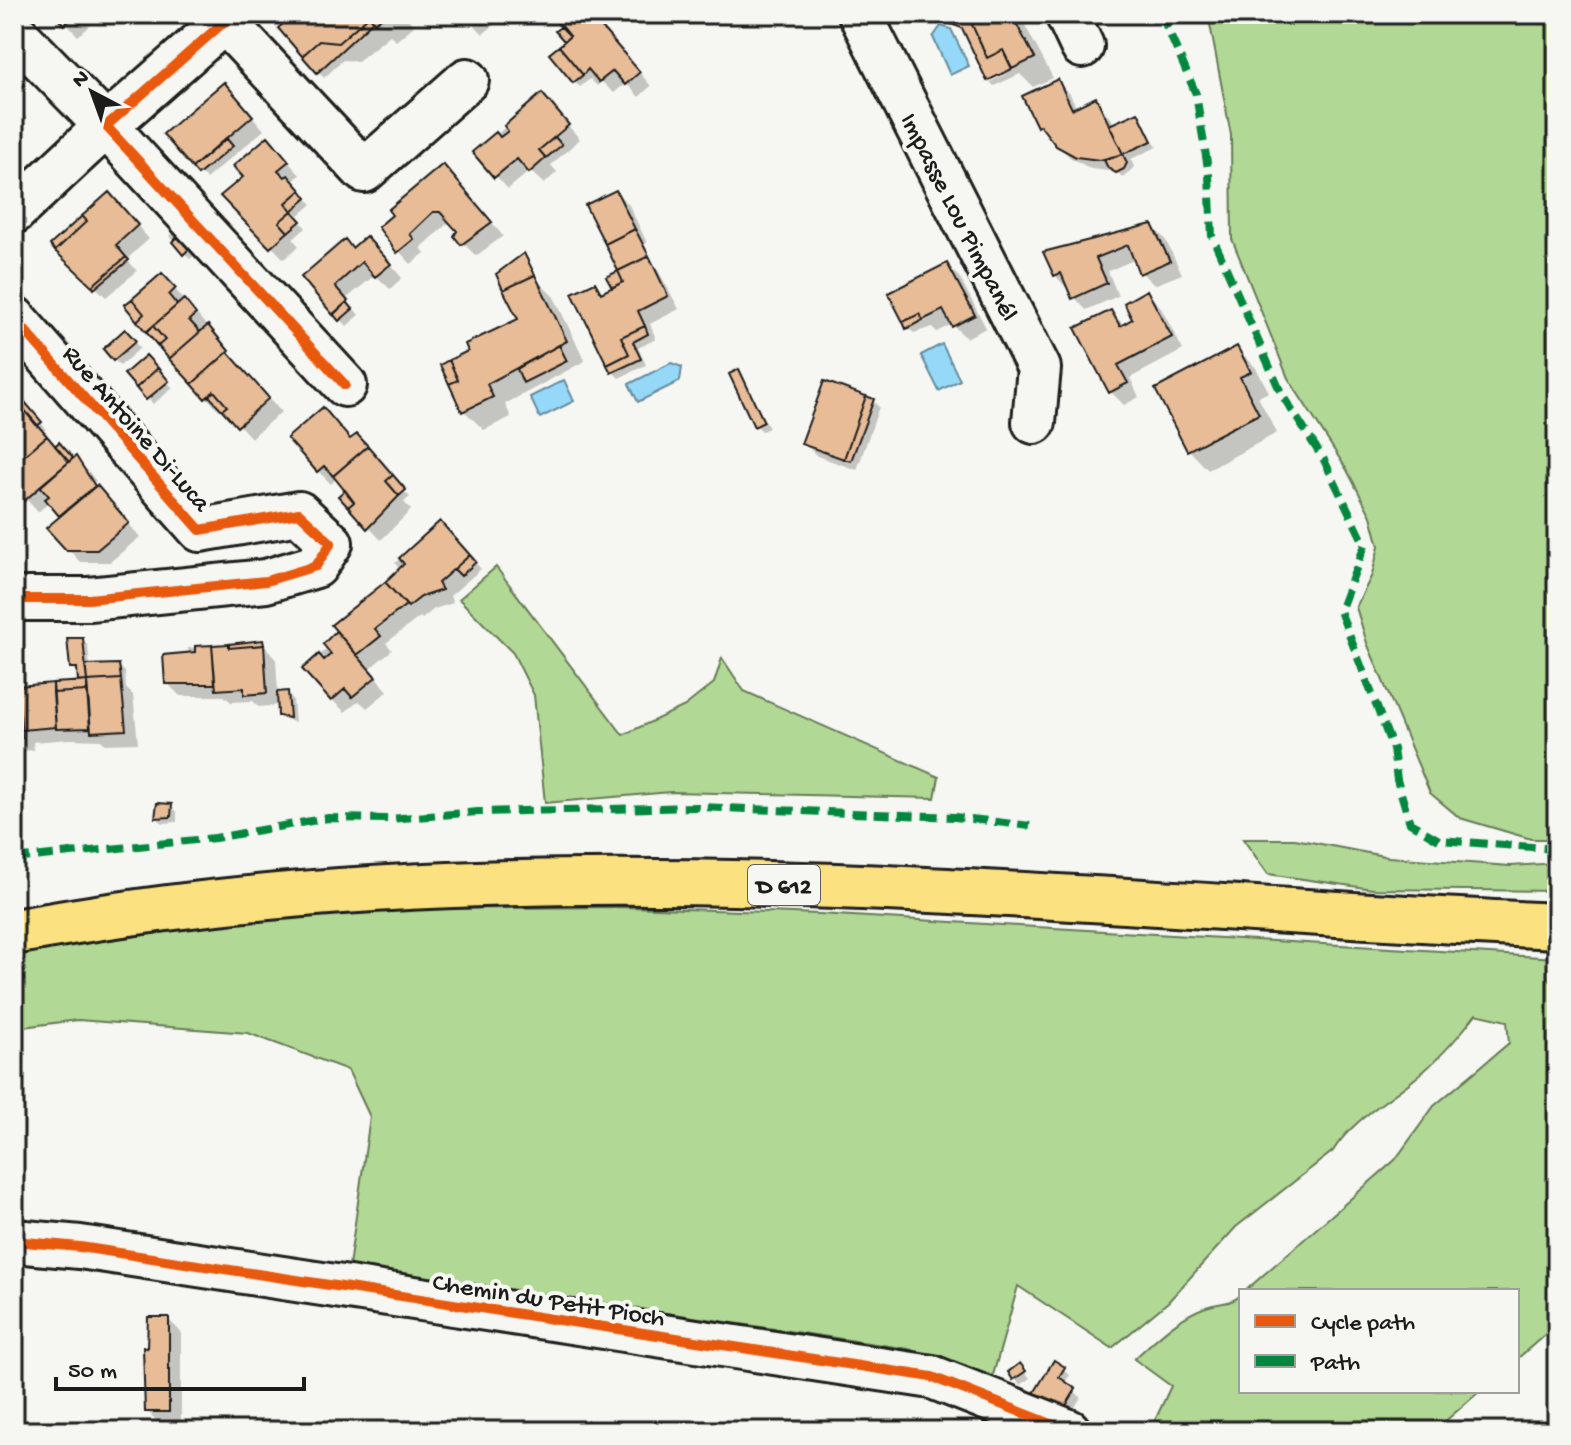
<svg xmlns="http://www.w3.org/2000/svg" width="1571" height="1445" viewBox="0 0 1571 1445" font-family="'Gochi Hand',sans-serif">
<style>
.green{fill:#b1d894;stroke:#667a58;stroke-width:2}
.water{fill:#95d8f7;stroke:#658d9f;stroke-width:2}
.shadow{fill:#0003}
.building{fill:#e7bc97;stroke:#1c1c1c;stroke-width:2}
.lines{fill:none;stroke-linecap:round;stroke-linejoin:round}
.minor-casing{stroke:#1c1c1c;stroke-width:48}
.highway-casing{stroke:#1c1c1c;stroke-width:50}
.minor{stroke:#f6f6f2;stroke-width:42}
.highway{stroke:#fbe180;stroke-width:44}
.quiet{stroke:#00873e;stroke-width:8;stroke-dasharray:16 8;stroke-linecap:butt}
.cycleway-casing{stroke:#f6f6f2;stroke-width:15}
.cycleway{stroke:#e8590c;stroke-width:10}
.labels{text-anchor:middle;stroke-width:8;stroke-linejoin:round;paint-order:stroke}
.shield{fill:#f6f6f2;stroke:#5d5d5c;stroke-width:2}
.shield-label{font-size:24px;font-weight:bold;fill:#1c1c1c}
.street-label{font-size:26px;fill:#1c1c1c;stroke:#f6f6f2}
</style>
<rect width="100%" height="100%" fill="#f6f6f2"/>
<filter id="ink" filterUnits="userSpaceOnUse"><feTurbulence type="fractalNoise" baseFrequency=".0125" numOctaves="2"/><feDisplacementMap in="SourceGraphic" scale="16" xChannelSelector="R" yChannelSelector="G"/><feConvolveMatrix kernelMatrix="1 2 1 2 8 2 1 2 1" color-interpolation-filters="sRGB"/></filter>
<g filter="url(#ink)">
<path class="green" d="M1208 14H1557V839H1531L1460 818 1430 793 1367 643 1356 607 1372 575 1379 546 1371 516 1347 470 1288 378 1232 239 1231 135Z
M496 567 623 735 685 706 714 683 722 658 744 691 939 777 935 798 671 792 545 803 534 695 513 653 459 599Z
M1243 839H1295L1389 857 1510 866 1557 863V891L1373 889 1268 874Z
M630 907 819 914 1557 958V1324L1517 1359V1291H1245L1395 1160 1434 1106 1509 1043 1507 1021 1476 1014C1457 1039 1436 1062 1412 1081 1384 1103 1351 1122 1333 1151L1236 1227 1168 1302 1112 1348 1018 1286 990 1386 909 1349 349 1266 370 1117 348 1070 248 1033 78 1020 14 1028V954L258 918 394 909Z
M1241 1295V1391H1480L1434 1431H1150L1171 1386 1134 1359C1155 1340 1179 1316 1206 1307 1219 1302 1230 1305 1241 1295Z"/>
<path class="water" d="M941 26 951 29 969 66 950 75 933 37Z
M942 344 960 380 939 391 921 355Z
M671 363 682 367 680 381 638 402 629 384Z
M564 380 574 401 540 418 530 397Z"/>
<path class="shadow" d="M57 14H104L78 36Z
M298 14H404L414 26 396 41 390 35 358 61 343 60 324 78 281 29Z
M464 14H499L491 20 494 25 483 34Z
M590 14 651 86 639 97 626 83 614 93 602 82 597 86 590 79 580 87 574 82 567 41 558 31 564 26 552 15Z
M937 14H1019L1053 78 1033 87 1020 74 994 86 990 82 1006 74 966 32Z
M1057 82 1070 94 1077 109 1096 99 1115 125 1137 115 1157 147 1131 159 1134 167 1123 178 1117 172 1091 169 1071 158 1038 126Z
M542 96 580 139 551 165 557 172 544 184 530 171 508 189 475 153Z
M236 97 264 130 206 179 200 173Z
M14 103 27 119 14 130Z
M268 139 300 175 292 182 312 204 297 217 306 228 293 239 299 246 284 259 223 196 243 180 233 169Z
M456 179 503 236 476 256 463 243 453 224H447L421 248 425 253 411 264 399 251 395 215Z
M616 192 629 205 647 243 644 244 679 309 650 324 656 339 638 348 646 365 619 378 613 372 595 285 604 294 614 288 620 272Z
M122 208 149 239 127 259 137 271 106 297 70 263Z
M1152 226 1165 239 1182 274 1154 285 1141 272 1136 259 1108 271 1118 296 1086 310 1055 275Z
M176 231 196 254 190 259 169 236Z
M353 250 379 251 402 278 390 289 375 275 346 299 359 315 347 326 303 277Z
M524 255 540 283 554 297 585 361 505 404 511 417 484 430 464 411 454 369 520 320Z
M947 265 960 278 986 328 966 338 952 324 937 332 932 327 914 333 908 328Z
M174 288 281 412 251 438 223 407 219 410 206 397 127 305Z
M1147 293 1160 306 1183 350 1130 378 1139 397 1124 405 1111 392 1078 329 1111 312 1125 326 1135 320Z
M125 332 140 348 120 366 105 349Z
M1237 348 1256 368 1269 392 1258 397 1277 433 1208 470 1189 450Z
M146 358 173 388 153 404 148 398Z
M739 372 769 428 762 431 756 425Z
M873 401 879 407 857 470 817 456 804 443Z
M30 410 46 429 42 432 56 447 59 445 88 471 96 481 93 484 140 537 110 562H80L67 548 62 516 50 502 38 512 14 486V413Z
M351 441 410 497 404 502 411 510 381 540 369 527 337 478 331 484 318 471Z
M155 443 161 449 172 462 165 457Z
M440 524 481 569 450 596 453 603 434 609 422 619 420 617 386 643 392 650 369 669 388 691 367 708 359 701 345 712 332 700 327 661 321 654 326 650 332 656 334 654 325 644 339 631 334 625 401 571 395 563Z
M82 640 88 646 90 667 119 666 125 672 126 688 133 695 138 743 105 744 101 740 70 739 33 742 34 750 14 752V689L80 684 78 673 72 667Z
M262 642 276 660 278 694H287L293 699 295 723 280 716V705L259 707 253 701 231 702 224 696H180L167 683 189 655 188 648Z
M171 806 177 812V822L163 823 157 818Z
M168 1319 181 1332V1424H160L147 1411 149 1350Z
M1055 1363 1070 1375 1064 1383 1081 1397 1068 1419Z
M1020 1366 1030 1378 1021 1385 1010 1373Z"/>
<path class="building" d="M54 14H77L64 25Z
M295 14H386L375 23 369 16 338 43 319 41 302 56 278 28Z
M590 14 640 72 625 85 613 71 599 82 588 69 583 75 559 46 570 36 549 15Z
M951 14 970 20 987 58 1003 50 1012 69 987 81 962 28 948 23Z
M954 14H1011L1035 58 1012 69 1003 50 987 58 970 20Z
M369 16 373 21 317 73 302 56 319 41 338 43Z
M562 26 570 36 564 41 555 31Z
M559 46 583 75 573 83 549 54Z
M1058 79 1072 109 1096 97 1123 154 1100 160 1076 157 1056 146 1040 125 1037 127 1022 96Z
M224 82 253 116 192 168 163 134Z
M542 93 569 125 539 150 546 158 529 173 517 159 494 178 472 152 496 132 500 137 508 131 504 126Z
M1138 112 1152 141 1123 154 1109 125Z
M268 136 289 161 278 170 285 177 288 175 301 190 286 203 292 211 279 222 288 232 270 248 220 196 243 177 233 166Z
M555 137 562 145 546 158 539 150Z
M226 138 233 146 198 175 192 168Z
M1123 154 1127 163 1124 169 1116 173 1108 168 1104 160Z
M443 164 492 222 461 245 454 236 457 231 440 212H433L410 234 414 239 397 253 378 227 392 215 388 210Z
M301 190 307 198 292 211 286 203Z
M616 190 635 229 605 244 585 205Z
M109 192 138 225 116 245 126 257 92 286 55 251 87 221 82 216Z
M292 211 301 221 288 232 279 222Z
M82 216 87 221 55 251 50 245Z
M1152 224 1170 261 1139 274 1128 245 1096 258 1107 283 1072 299 1061 273 1054 276 1043 252Z
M635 229 649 256 618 271 605 244Z
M181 235 191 247 183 255 172 242Z
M366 236 391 264 375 277 362 262 335 286 348 301 333 315 301 277 345 239 352 248Z
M524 253 535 275 503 290 496 274Z
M649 256 668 296 638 311 645 326 621 337 629 354 607 365 572 293 595 282 601 293 623 282 618 271Z
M126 257 129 260 94 289 92 286Z
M947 263 975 315 952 327 943 310 923 320 919 314 903 322 888 293Z
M618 271 623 282 612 288 606 277Z
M162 273 176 288 169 295 177 305 146 332 137 321 144 314 132 299Z
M535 275 567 341 487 384 493 397 462 412 449 384 458 380 449 360 468 351 465 344 518 319 503 290Z
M1147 290 1172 337 1118 365 1128 383 1109 393 1075 328 1111 310 1120 326 1132 319 1124 303Z
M132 299 144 314 137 321 124 305Z
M184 299 196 314 189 320 200 332 169 359 158 346 165 340 153 326Z
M347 302 353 309 339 321 333 314Z
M919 314 923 320 906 329 903 322Z
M208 325 229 351 192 384 169 359Z
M153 326 165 340 158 346 146 332Z
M645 326 648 334 633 342 641 359 611 373 607 365 629 354 621 337Z
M125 329 136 341 113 361 103 349Z
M559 345 567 361 523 383 517 369Z
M1237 346 1251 372 1240 377 1259 414 1187 451 1155 389Z
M228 352 269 398 237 427 222 410 227 406 214 391 205 399 192 384Z
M146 355 158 368 136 388 124 374Z
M449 360 458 380 449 384 440 365Z
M158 368 169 381 146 400 136 388Z
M739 369 764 422 754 427 729 374Z
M824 381 866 396 844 459 801 444Z
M214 391 227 406 222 410 209 396Z
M866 396 874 399 851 461 844 459Z
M24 401 42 422 37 426 20 405Z
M20 405 47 436 14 464V411Z
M323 407 350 439 357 434 368 446 333 476 324 466 317 472 287 438Z
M47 436 69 462 24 501 14 489V464Z
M59 442 73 458 69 462 55 446Z
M368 446 393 475 386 481 399 496 367 529 348 507 354 502 333 476Z
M76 456 95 486 59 516 45 499 49 496 40 486Z
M393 475 406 490 399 496 386 481Z
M97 485 129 523 97 550H66L46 528Z
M345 490 354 502 348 507 338 496Z
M440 521 470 555 438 583 442 590 421 597 408 607 385 582 404 564 399 558Z
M470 555 476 562 461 576 454 569Z
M385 582 406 605 375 629 381 636 357 655 331 625Z
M336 631 376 677 352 697 345 689 331 701 302 669 319 654 324 660 331 654 323 644Z
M67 638H83L87 681 78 682 77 668H70Z
M263 640 264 645 229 648V644Z
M229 644V648L264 645 267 693 244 695V688L216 690 212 645Z
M212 645 215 684H165L163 655 195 652V646Z
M119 664 121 679 87 681 85 665Z
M121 679 126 730 91 732 87 681Z
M87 681V691L53 693V683Z
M53 683 56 727 21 730 18 686Z
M14 686H18L22 738 14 739Z
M87 691 90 728 56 729 53 693Z
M288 691 290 718 278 716 277 692Z
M157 803 172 804 171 817 155 818Z
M148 1317H169V1412H145L143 1347 147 1348Z
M1054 1360 1065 1367 1059 1377 1076 1389 1061 1414 1031 1398Z
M1020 1363 1026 1371 1013 1380 1008 1372Z"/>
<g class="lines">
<defs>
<path id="minor" d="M233 14 106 126 345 385
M860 14 1039 368 1034 422
M1067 14 1082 46
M224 21 364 171 467 80
M14 32 106 126 14 212
M14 318 200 530 299 513 331 543 316 566 266 581 89 599H14
M14 1241 80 1247 932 1377 1069 1431"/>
<path id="highway" d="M14 932C523 836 1044 903 1557 926"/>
</defs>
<use href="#minor" class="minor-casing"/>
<use href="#highway" class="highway-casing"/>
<use href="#minor" class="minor"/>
<use href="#highway" class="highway"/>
<path class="quiet" d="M1161 14 1196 94 1209 175 1212 236 1282 395 1324 460 1365 545 1340 611 1393 749 1397 780 1410 823 1439 840 1557 849
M14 859 215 838 328 818 390 819 478 812 698 807 955 817 1030 826"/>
<defs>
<path id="cycleway" d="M233 14 106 126 345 385
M14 318 200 530 299 513 331 543 316 566 266 581 89 599H14
M14 1241 80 1247 932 1377 1069 1431"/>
</defs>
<use href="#cycleway" class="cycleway-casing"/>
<use href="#cycleway" class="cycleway"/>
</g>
</g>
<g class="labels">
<rect class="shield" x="748" y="865" width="72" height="40" rx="6"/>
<g class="shield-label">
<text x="784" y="893">D 612</text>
</g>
<g class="street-label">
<text transform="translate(961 216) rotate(63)" y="9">Impasse Lou Pimpanél</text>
<text transform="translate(138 427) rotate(49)" y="9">Rue Antoine Di-Luca</text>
<text transform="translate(549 1298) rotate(9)" y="9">Chemin du Petit Pioch</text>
</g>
</g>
<rect width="1571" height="1445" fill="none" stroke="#f6f6f2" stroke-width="48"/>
<rect x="24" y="24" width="1523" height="1397" fill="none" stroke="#1c1c1c" stroke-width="3" filter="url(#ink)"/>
<rect x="1239" y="1289" width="280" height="104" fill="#f6f6f2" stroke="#9f9f9c" stroke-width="2"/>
<rect x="1255" y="1315" width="40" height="12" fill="#e8590c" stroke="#9f9f9c" stroke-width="2"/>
<text x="1311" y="1329" font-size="24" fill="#1c1c1c">Cycle path</text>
<rect x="1255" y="1355" width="40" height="12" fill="#00873e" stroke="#9f9f9c" stroke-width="2"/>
<text x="1311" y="1369" font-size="24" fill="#1c1c1c">Path</text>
<g transform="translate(92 92) rotate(319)" stroke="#f6f6f2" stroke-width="6" paint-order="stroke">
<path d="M0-6L14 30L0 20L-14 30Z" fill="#1c1c1c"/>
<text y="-12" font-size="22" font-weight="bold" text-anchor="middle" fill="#1c1c1c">N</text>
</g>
<path d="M56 1377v12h248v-12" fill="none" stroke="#1c1c1c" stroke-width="4"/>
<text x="68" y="1377" font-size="24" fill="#1c1c1c" stroke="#f6f6f2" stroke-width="6" paint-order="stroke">50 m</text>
</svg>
